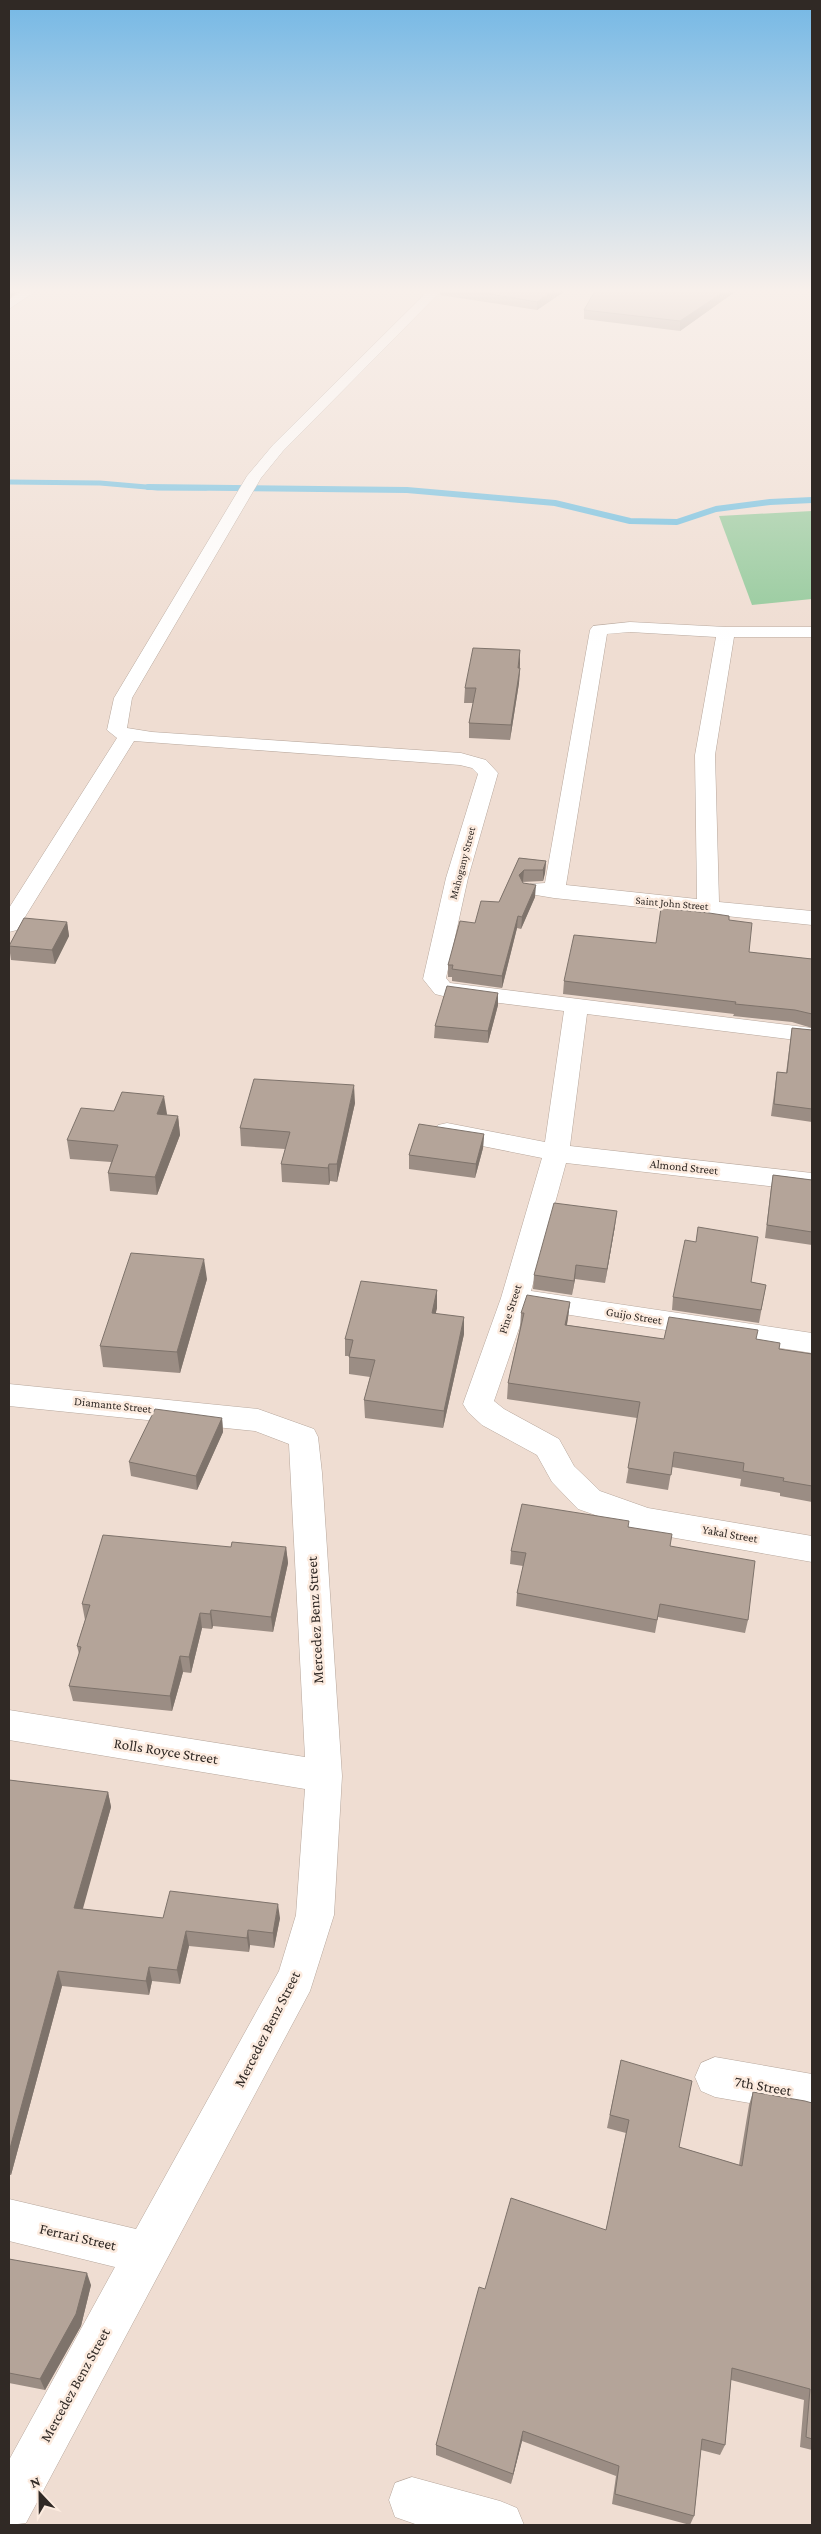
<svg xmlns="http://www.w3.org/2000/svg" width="821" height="2534" viewBox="0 0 821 2534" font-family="'Crimson Pro',serif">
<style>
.green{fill:#92c99a}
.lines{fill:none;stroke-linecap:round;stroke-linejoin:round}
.stream-far1{stroke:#69bde0;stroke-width:5}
.stream{stroke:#69bde0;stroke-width:6}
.street-casing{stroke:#b7a79c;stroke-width:1}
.street{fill:#fff;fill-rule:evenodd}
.wall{fill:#9b8d84}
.shaded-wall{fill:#7e736b}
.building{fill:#b4a499;stroke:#7e736b}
.labels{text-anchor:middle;stroke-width:5;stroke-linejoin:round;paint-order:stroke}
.far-street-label{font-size:11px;fill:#302925;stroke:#fcebdf}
.street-label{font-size:12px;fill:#302925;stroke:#fcebdf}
.near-street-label{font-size:15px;fill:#302925;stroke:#fcebdf}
</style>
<rect width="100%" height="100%" fill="#efddd2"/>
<path class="green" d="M812 511V599L752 605 719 516Z"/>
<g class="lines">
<path class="stream-far1" d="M9 482 100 483 158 488H206"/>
<path class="stream" d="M148 487 407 490 555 503 630 521 677 522 716 509 770 502 812 500"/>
<defs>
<path id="street" d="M21 291H36L9 309V300Z
M428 291H441L283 451 261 478 132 698 127 728 152 732 461 753 486 760 498 773 468 878 446 978 450 983 812 1028V1042L587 1014 570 1146 812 1173V1191L566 1163 531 1291 812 1333V1353L526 1308 494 1401 504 1409 559 1439 574 1466 600 1491 648 1508 812 1536V1562L647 1533 578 1509 552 1482 537 1455 482 1425 468 1412 463 1404 501 1298 542 1158 447 1139 438 1137 434 1131 438 1125 447 1123 545 1142 564 1011 443 996 435 994 423 979 446 878 478 774 472 768 460 765 134 741 20 925 17 930 9 932V908L117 738 107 730 114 698 247 476 273 445Z
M630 622 726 627H812V637H734L715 755 719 902 812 911V925L554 898 530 894 527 889 530 884 545 883 590 630 593 626ZM630 632 716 637 695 755 697 899 566 885 607 634Z
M9 1384 258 1409 314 1429 318 1437 322 1473 342 1776 334 1915 310 1991 26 2523 9 2525V2460L115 2267 9 2241V2199L136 2229 279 1971 296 1915 305 1789 9 1740V1710L305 1757 289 1444 255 1431 9 1406Z
M715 2057 812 2074V2114L715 2097 701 2091 695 2077 701 2063Z
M412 2477 500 2501 517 2508 524 2525H418L395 2517 389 2500 395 2483Z"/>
</defs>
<use href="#street" class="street-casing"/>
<use href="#street" class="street"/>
</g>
<path class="wall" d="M440 291H565L537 310 440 295Z
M595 291H736L680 331 584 319V310Z
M520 665 519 683 510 740 469 738V723L473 703H464L465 688Z
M519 858 546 861 545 873 543 881 522 882 535 897 521 929 517 928 502 988 452 981V977H448V965L475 923 499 902Z
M729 920 749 952 812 959V1028L792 1022 733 1016 734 1014 563 994 564 981 656 943Z
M67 922 69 936 55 964 11 960 9 946Z
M498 993V1005L488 1043 434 1038 435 1026Z
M792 1028 812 1030V1122L771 1116 777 1072 786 1073Z
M355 1103 337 1182 330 1181 329 1185 282 1182 281 1164 285 1149 241 1146 240 1128Z
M114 1111 167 1114 166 1115 178 1116 180 1135 157 1195 110 1191 108 1173 111 1162 70 1159 67 1140Z
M484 1134 483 1148 475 1178 409 1169V1155Z
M773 1175 812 1180V1245L765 1238 771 1188Z
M615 1226 605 1283 575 1279 572 1295 533 1289 534 1275Z
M207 1279 180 1373 103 1367 100 1346Z
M751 1282 766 1285 759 1323 672 1310 673 1297Z
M437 1290V1308L435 1314 464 1317V1334L443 1428 365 1418 364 1400 370 1377 349 1374V1356H345V1339Z
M570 1302 567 1325 664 1339H756L779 1349 812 1354V1502L780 1496V1493L740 1486 741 1479 672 1467 668 1490 626 1483 637 1418 507 1399 508 1383 520 1328 521 1313Z
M222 1418 223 1432 197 1490 131 1476 129 1462Z
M628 1527 670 1546 748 1620 745 1633 658 1617 655 1633 516 1606 517 1593 523 1566 510 1564 511 1551Z
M231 1547H286L288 1563 273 1632 213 1626 212 1629 202 1628 191 1673 183 1672 172 1711 73 1701 69 1686 79 1654 77 1646 85 1620 82 1604Z
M9 1780 108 1792 111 1807 82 1909 163 1918H280L274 1948 250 1945 249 1952 189 1946 180 1984 152 1981 149 1995 62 1986 11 2175H9Z
M621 2060 679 2147 739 2165 749 2105 753 2092 812 2103V2450L800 2447 804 2400 731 2380 725 2445 720 2455 701 2450 694 2516 690 2525 612 2504 616 2476 522 2441 511 2484 436 2455V2445L485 2289 606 2230 626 2133 607 2128Z
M9 2259 91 2285 81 2326 45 2390 9 2383Z"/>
<path class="shaded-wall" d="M9 291H18L9 299Z
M553 291H565L537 310V302Z
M725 291H736L680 331V321Z
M520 650V665L517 683 518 668Z
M520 668 519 683 510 740 511 725Z
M546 861 545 873 543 881V870Z
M524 870 523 881 518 887 519 875Z
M536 885 535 897 521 929 522 917Z
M518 916 517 928 502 988V976Z
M67 922 69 936 55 964 52 950Z
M498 993V1005L488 1043V1031Z
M354 1085 355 1103 337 1182V1164Z
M164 1096 167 1114 159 1133 157 1114Z
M178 1116 180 1135 157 1195 155 1177Z
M484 1134 483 1148 475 1178 476 1164Z
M329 1164 330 1181 329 1185 328 1168Z
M617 1211 615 1226 605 1283 607 1269Z
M204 1259 207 1279 180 1373 177 1352Z
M576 1265 575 1279 572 1295 574 1281Z
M437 1290V1308L432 1330V1313Z
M570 1302 568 1318 564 1340 565 1325Z
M464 1317V1334L443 1428 444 1411Z
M222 1418 223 1432 197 1490 196 1476Z
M286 1547 288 1563 273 1632 271 1617Z
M211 1610 213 1626 212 1629 210 1614Z
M200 1613 202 1628 191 1673 189 1657Z
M180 1656 183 1672 172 1711 170 1696Z
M108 1792 111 1807 79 1923 74 1908Z
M278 1904 280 1918 274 1948 273 1933Z
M248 1930 250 1945 249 1952 247 1938Z
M186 1931 189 1946 180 1984 177 1970Z
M149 1967 152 1981 149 1995 146 1981Z
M58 1971 62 1986 11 2175 9 2169V2152Z
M87 2273 91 2285 81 2326 45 2390 40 2379Z
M523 2431 522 2441 511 2484 513 2474Z"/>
<path class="building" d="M472 291H553L537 302Z
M595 291H725L680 321 584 310Z
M473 648 520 650 518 668H520L511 725 469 723 476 688H465Z
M519 858 546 861 543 870H524L519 875 523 883 536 885 522 917 518 916 502 976 452 969 453 965H448L460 921 475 923 481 901 499 902Z
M661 908 709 913 729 916V920L752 923 749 952 812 959V1014L795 1010 735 1004 736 1002 564 981 574 935 656 943Z
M24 918 67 922 52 950 9 946Z
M447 986 498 993 488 1031 435 1026Z
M792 1028 812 1030V1109L774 1104 777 1072 787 1073Z
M254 1079 354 1085 337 1164H329L328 1168 281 1164 290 1132 240 1128Z
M122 1092 164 1096 157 1114 178 1116 155 1177 108 1173 118 1145 67 1140 81 1108 114 1111Z
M419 1124 484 1134 476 1164 409 1155Z
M773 1175 812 1180V1232L767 1225Z
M554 1203 617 1211 607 1269 576 1265 574 1281 534 1275Z
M698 1227 758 1237 751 1282 766 1285 761 1310 673 1297 685 1240 696 1242Z
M131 1253 204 1259 177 1352 100 1346Z
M361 1281 437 1290 432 1313 464 1317 444 1411 364 1400 375 1360 349 1357 353 1340 345 1339Z
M527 1295 570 1302 565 1325 664 1339 669 1317 758 1330 756 1339 780 1343 779 1349 812 1354V1486L783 1481 784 1478 743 1471 744 1463 674 1452 671 1475 628 1468 640 1402 508 1383 524 1313H521Z
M155 1409 222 1418 196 1476 129 1462Z
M522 1504 629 1521 628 1527 672 1534 670 1546 755 1561 748 1620 660 1604 657 1620 517 1593 526 1553 511 1551Z
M103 1535 231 1547 232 1542 286 1547 271 1617 211 1610 210 1614 200 1613 189 1657 180 1656 170 1696 69 1686 81 1647 77 1646 90 1605 82 1604Z
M9 1780 108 1792 74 1908 163 1918 170 1891 278 1904 273 1933 248 1930 247 1938 186 1931 177 1970 149 1967 146 1981 58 1971 9 2152Z
M621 2060 692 2081 679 2147 742 2166 753 2092 805 2101 812 2103V2439L806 2437 810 2389 732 2368 725 2445 702 2439 694 2516 615 2494 619 2466 523 2431 513 2474 436 2445 479 2287 485 2289 511 2198 606 2230 629 2120 610 2115Z
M9 2259 87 2273 76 2314 40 2379 9 2373Z"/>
<linearGradient id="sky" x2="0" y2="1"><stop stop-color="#75b8e5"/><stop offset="0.45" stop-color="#f8f0eb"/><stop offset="1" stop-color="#f8f0eb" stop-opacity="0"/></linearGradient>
<rect width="821" height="646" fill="url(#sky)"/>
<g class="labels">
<g class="far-street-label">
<text transform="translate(462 863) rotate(-75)" y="4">Mahogany Street</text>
<text transform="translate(672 903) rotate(5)" y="4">Saint John Street</text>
</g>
<g class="street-label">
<text transform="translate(684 1167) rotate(6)" y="4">Almond Street</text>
<text transform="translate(510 1309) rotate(-72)" y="4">Pine Street</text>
<text transform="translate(634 1316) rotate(9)" y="4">Guijo Street</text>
<text transform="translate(113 1405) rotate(6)" y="4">Diamante Street</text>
<text transform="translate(730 1534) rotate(10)" y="4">Yakal Street</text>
</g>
<g class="near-street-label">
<text transform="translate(315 1620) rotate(-93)" y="5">Mercedez Benz Street</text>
<text transform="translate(166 1751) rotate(9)" y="5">Rolls Royce Street</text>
<text transform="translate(267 2029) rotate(-63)" y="5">Mercedez Benz Street</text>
<text transform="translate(763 2086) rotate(10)" y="5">7th Street</text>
<text transform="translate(78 2237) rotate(13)" y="5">Ferrari Street</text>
<text transform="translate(75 2385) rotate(-61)" y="5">Mercedez Benz Street</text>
</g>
</g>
<rect width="821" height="2534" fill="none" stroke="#302925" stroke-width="20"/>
<g transform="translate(40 2494) rotate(338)" stroke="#fcebdf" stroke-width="4" paint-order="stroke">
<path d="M0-4L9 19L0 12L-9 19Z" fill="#302925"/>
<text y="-8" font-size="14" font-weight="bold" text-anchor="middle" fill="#302925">N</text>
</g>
</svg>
